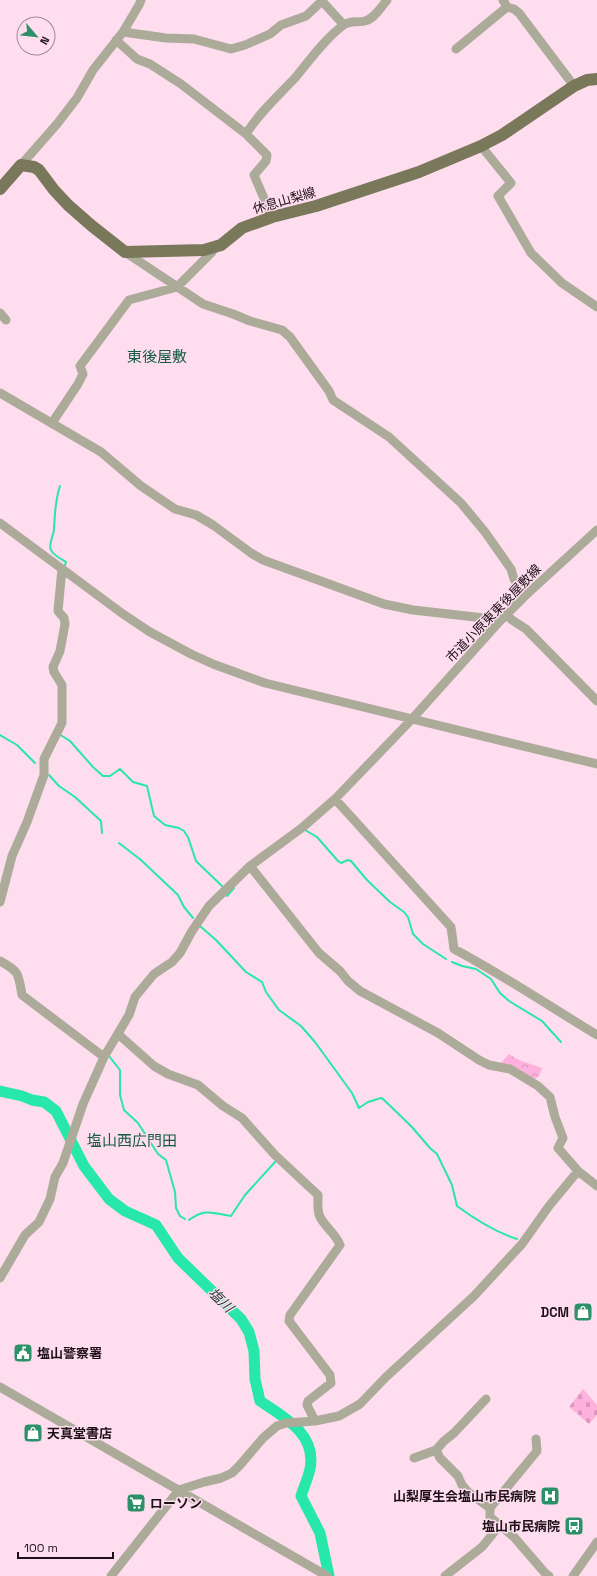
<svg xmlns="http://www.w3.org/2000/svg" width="597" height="1576" viewBox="0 0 597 1576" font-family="'Space Grotesk','Noto Sans JP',sans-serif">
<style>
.forest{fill:url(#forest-crowns)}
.cemetery{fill:url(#cemetery-stones)}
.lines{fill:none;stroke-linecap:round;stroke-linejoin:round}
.stream{stroke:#27e7a9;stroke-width:2}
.river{stroke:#27e7a9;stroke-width:11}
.minor{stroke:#acab9a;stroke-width:9}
.major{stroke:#7a785a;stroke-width:12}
.labels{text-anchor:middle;stroke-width:3;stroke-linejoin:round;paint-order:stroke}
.street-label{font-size:13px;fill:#1d1018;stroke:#fdddee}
.poi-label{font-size:13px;font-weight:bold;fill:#1d1018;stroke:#fdddee;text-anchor:end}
.water-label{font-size:14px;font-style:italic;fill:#233e32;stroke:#fdddee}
.quarter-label{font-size:15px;fill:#155b42;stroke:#fdddee}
</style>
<defs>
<pattern id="forest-crowns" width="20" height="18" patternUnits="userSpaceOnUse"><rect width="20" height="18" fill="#ffb1dd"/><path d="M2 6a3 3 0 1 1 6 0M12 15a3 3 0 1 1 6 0" fill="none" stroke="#da97bd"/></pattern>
<pattern id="cemetery-stones" width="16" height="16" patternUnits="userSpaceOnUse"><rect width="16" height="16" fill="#ffb1dd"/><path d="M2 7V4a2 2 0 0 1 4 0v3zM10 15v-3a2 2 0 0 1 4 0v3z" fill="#da97bd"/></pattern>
</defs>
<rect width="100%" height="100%" fill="#fdddee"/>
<path class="forest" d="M509 1054 519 1060 542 1068 539 1076 533 1080 500 1064Z"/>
<path class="cemetery" d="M583 1389 597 1405V1415L589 1424 569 1407Z"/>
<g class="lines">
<path class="stream" d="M60 486C55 500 55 514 54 529 54 535 48 544 51 550 53 555 61 559 66 562L65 565
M59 734 70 741 93 767 103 776H110L120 769 133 782 147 786 154 816 165 825 179 828 184 831 188 837 196 861 222 886
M0 735 17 745 35 763
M49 775 59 786 75 797 101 821 102 833
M305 830 317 837 338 861 341 863 348 860 351 861 367 880 390 902 404 912 408 917 413 934 423 944 446 959
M119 843 141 860 178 895 184 907 193 918
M227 896 234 888
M200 926 216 940 246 972 262 982 266 992 279 1010 301 1026 315 1042 352 1093 359 1108 368 1102 381 1098 383 1099 411 1126 430 1148 437 1154 452 1185 457 1206C476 1220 495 1232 517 1239
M452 962 462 966 476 969 491 979 500 993 509 1001 542 1021 561 1042
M109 1056 120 1070V1095L124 1110 138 1123 158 1154 166 1160 175 1192 176 1208 180 1216 185 1219
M189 1220C206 1208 212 1213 231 1216L245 1195 276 1161"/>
<path class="river" d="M0 1091 22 1096 32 1100 44 1102 56 1111 84 1166 109 1199 125 1211 156 1225 178 1258 241 1319 249 1332 254 1351 255 1379 260 1401C284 1417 317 1434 310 1469 308 1478 304 1487 301 1496L320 1533 329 1576"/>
<path class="minor" d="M321 0 343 24
M503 0 507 7 514 9 519 13 574 86
M123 32 166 38 194 39 231 49 245 45 270 34 281 25 306 16 322 1
M116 40 137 59 150 64 181 84 246 134 267 155 266 161 254 175 272 217
M456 49 507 7
M246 134C259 113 278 96 295 78 310 60 323 41 342 26 349 20 357 23 365 21 375 18 381 7 387 0
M481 146 511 183 498 196 531 253 562 283 597 307
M21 165 57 124 77 98 93 70 123 32 139 5 141 0
M125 252 203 304 233 314 250 321 282 330 290 337 329 391 333 400 389 437 461 503 485 532 511 569 514 579 526 595
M0 313 6 320
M0 393 101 452 141 486 175 509 196 515 213 525 251 553 263 560 384 604 413 610 493 619 499 622
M52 423 78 384 83 374 80 366 129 300 177 287 212 252 215 247
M0 523 123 614 150 632 191 654 213 664 265 683 597 764
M507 615 512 620 526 629 597 701
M335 799 451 927 454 949C503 975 549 1006 597 1035
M250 866 319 953 340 971 348 981 360 991 438 1033 479 1060 489 1065 510 1069 538 1086 550 1097 555 1117 563 1138 558 1148 578 1171 597 1186
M0 902 12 856 27 822 44 775V759L62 723V685L54 672 53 667 60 651 65 624 64 618 58 611 62 569
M0 961C20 972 18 973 22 995L104 1057
M118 1034 154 1066 168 1074 198 1085 223 1106 242 1118 275 1155 318 1195C318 1202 317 1211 320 1217 326 1228 336 1234 340 1245L290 1315 289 1321 330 1375 331 1383 308 1401 307 1405 315 1421
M0 1278 25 1235 39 1222 50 1199 55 1177 63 1163 83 1104 104 1057 129 1015 135 997 154 974 172 962 180 953 192 931 209 906 250 866 303 827 335 799 412 719 499 622 526 595 597 530
M0 1387 327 1576
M536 1439 537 1451 490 1508V1517L514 1537 545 1573 549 1576
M436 1450 440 1458 458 1476 462 1485 468 1492 490 1508
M414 1458 436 1450 444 1441 454 1433 486 1399
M111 1576 179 1490 204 1482 221 1478 232 1473 240 1465 263 1438 277 1426 286 1423 315 1421 339 1416 360 1404 386 1377 474 1296 522 1244 549 1206 578 1171
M445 1576 482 1547 500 1525
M573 1576 597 1542"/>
<path class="major" d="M0 189 21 165 34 167 39 170 54 190 68 205 92 226 125 252 204 250 221 245 242 228 250 225 272 217 316 206 419 172 481 146 502 135 574 86 587 80 597 79"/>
</g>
<defs>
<symbol id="shop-square" viewBox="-11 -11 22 22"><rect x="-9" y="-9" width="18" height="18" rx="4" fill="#2c906b" stroke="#fdddee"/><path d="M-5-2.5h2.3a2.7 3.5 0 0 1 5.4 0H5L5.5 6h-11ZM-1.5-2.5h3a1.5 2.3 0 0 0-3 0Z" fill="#fff"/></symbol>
<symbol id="civic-square" viewBox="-11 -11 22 22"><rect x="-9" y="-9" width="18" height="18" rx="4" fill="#2c906b" stroke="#fdddee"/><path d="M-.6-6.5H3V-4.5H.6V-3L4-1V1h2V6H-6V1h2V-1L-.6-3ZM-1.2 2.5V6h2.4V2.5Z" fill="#fff"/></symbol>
<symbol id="hospital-square" viewBox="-11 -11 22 22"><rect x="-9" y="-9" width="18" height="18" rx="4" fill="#2c906b" stroke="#fdddee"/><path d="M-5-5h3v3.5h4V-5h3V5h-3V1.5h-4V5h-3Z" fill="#fff"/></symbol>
<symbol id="supermarket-square" viewBox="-11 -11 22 22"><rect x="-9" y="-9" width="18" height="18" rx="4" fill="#2c906b" stroke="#fdddee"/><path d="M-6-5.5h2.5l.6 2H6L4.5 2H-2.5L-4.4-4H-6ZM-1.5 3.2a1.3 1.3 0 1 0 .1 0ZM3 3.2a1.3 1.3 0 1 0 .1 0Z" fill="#fff"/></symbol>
<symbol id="bus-square" viewBox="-11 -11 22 22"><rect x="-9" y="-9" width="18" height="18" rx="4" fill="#2c906b" stroke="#fdddee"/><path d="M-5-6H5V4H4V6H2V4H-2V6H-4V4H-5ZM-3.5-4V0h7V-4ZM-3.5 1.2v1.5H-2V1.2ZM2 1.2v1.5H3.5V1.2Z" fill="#fff"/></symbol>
</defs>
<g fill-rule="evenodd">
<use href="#shop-square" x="572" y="1301" width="22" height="22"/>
<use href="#civic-square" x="12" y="1342" width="22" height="22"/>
<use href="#shop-square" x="22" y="1422" width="22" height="22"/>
<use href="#hospital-square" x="539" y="1485" width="22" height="22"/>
<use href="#supermarket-square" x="125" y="1492" width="22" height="22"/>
<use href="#bus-square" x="563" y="1515" width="22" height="22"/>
</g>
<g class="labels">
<g class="street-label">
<text transform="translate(284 200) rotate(-16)" y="5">休息山梨線</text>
<text transform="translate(493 613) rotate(-46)" y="5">市道小原東東後屋敷線</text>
</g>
<g class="poi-label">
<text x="569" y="1317">DCM</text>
<text x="37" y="1358" text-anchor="start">塩山警察署</text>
<text x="47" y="1438" text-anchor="start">天真堂書店</text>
<text x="536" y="1501">山梨厚生会塩山市民病院</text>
<text x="150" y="1508" text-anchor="start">ローソン</text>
<text x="560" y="1531">塩山市民病院</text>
</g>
<g class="water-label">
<text transform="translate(221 1300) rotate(44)" y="5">塩川</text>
</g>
<g class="quarter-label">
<text x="157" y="362">東後屋敷</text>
<text x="132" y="1146">塩山西広門田</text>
</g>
</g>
<g transform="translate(36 36) rotate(118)"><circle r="19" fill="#fdddee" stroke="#a38b98"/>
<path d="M0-3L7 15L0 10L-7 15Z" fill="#2c906b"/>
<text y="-6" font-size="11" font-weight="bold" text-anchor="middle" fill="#1d1018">N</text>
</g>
<path d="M18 1552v6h95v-6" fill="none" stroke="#1d1018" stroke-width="2"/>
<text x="24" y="1552" font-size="12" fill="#1d1018" stroke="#fdddee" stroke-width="3" paint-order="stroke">100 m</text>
</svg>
